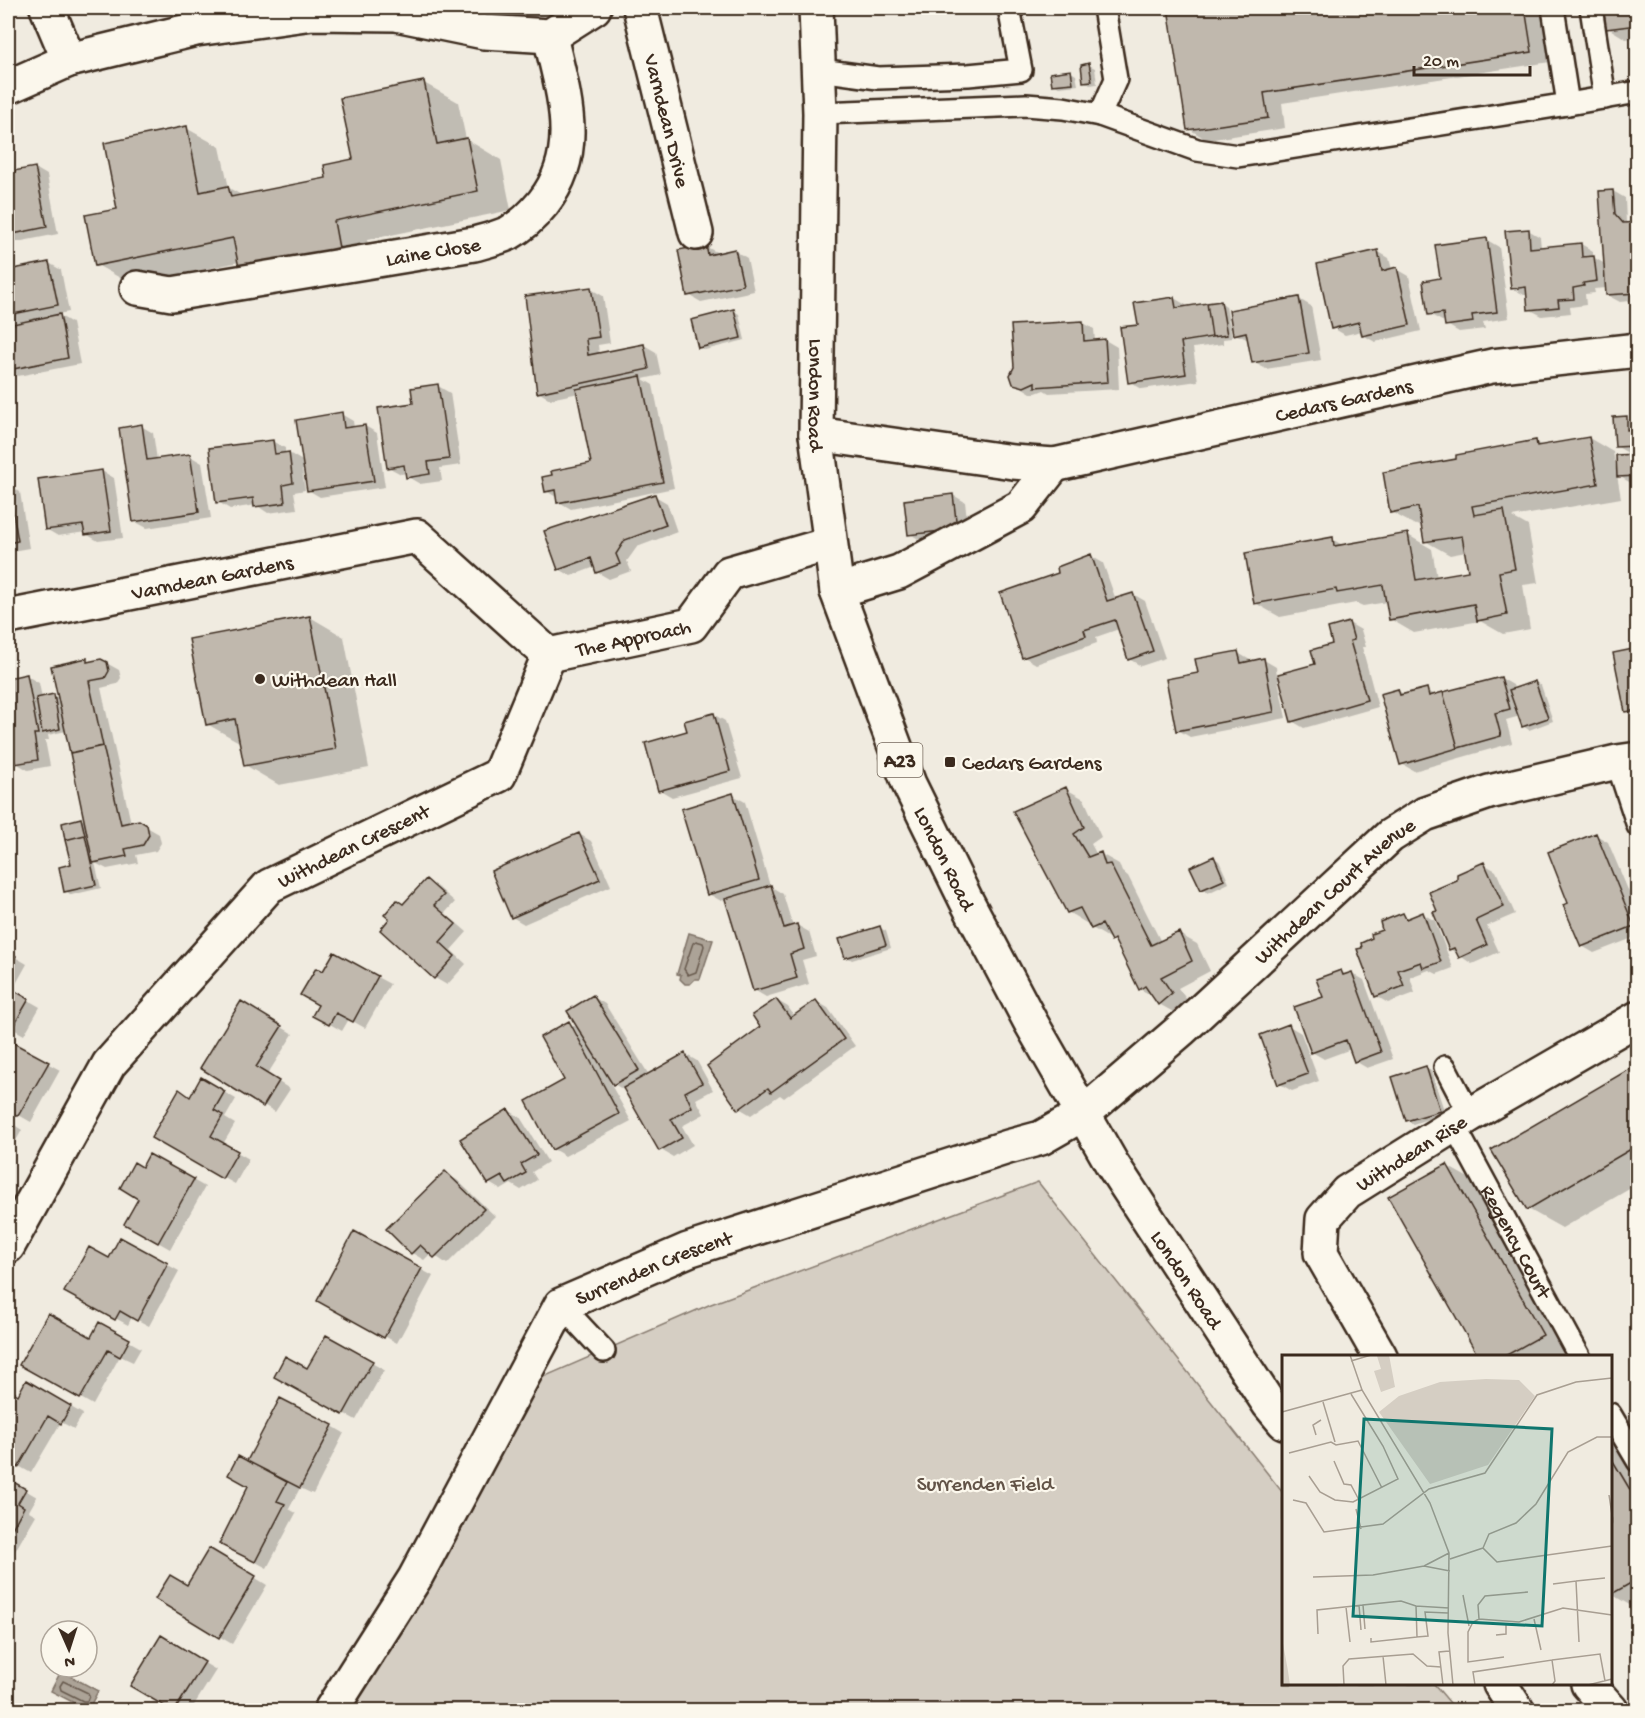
<svg xmlns="http://www.w3.org/2000/svg" width="1645" height="1718" viewBox="0 0 1645 1718" font-family="'Gochi Hand',sans-serif">
<style>
.green{fill:#d5cec3;stroke:#887c70;stroke-width:1.5}
.water{fill:#aca397;stroke:#7f7367;stroke-width:1.5}
.shadow{fill:#0003;fill-rule:evenodd}
.lines{fill:none;stroke-linecap:round;stroke-linejoin:round}
.shore{stroke:#685a4e;stroke-width:1.5}
.building{fill:#c0b8ad;stroke:#3b2a1e;stroke-width:1.5}
.lane-casing{stroke:#3b2a1e;stroke-width:26}
.street-casing{stroke:#3b2a1e;stroke-width:38}
.highway-casing{stroke:#3b2a1e;stroke-width:38}
.lane{stroke:#fbf7ec;stroke-width:21}
.street{stroke:#fbf7ec;stroke-width:33}
.highway{stroke:#fbf7ec;stroke-width:33}
.poi-dot{fill:#3b2a1e;stroke:#fbf7ec;stroke-width:2}
.labels{text-anchor:middle;stroke-width:4.5;stroke-linejoin:round;paint-order:stroke}
.shield{fill:#fbf7ec;stroke:#75685c;stroke-width:1.5}
.shield-label{font-size:20px;font-weight:bold;fill:#3b2a1e}
.street-label{font-size:21px;fill:#3b2a1e;stroke:#fbf7ec}
.poi-label{font-size:21px;fill:#3b2a1e;stroke:#fbf7ec;text-anchor:start}
.park-label{font-size:21px;fill:#625347;stroke:#fbf7ec}
.inset-road{fill:none;stroke:#a89e92;stroke-width:1.5}
.view{fill:#0f766e;fill-opacity:0.15;stroke:#0f766e;stroke-width:3}
.inset-edge{fill:none;stroke:#3b2a1e;stroke-width:3}
</style>
<rect width="100%" height="100%" fill="#f0ebe0"/>
<filter id="ink" filterUnits="userSpaceOnUse"><feTurbulence type="fractalNoise" baseFrequency=".0167" numOctaves="2"/><feDisplacementMap in="SourceGraphic" scale="12" xChannelSelector="R" yChannelSelector="G"/><feConvolveMatrix kernelMatrix="1 2 1 2 8 2 1 2 1" color-interpolation-filters="sRGB"/></filter>
<g filter="url(#ink)">
<path class="green" d="M1038 1182 1283 1493 1284 1684H1434L1456 1710H333L428 1548 541 1378 711 1304Z"/>
<path class="water" d="M689 933 713 940 700 979H695L690 984H685L680 979 681 975 677 974Z
M61 1671 98 1691 88 1710 51 1691Z"/>
<path class="shadow" d="M1170 8H1541L1550 62 1282 103 1285 128 1207 140 1189 129Z
M1604 8H1638V37L1626 39 1608 28Z
M1089 65 1095 68 1097 84 1090 85 1084 81Z
M1071 72 1076 75 1078 85 1059 87 1053 84Z
M424 83 458 102 466 139 501 160 511 210 367 240 373 267 239 262 131 284 97 265 119 210 186 128 220 147 229 188 243 196 328 179 354 160Z
M35 168 47 175 58 234 17 242 8 236V174Z
M1613 191 1625 198 1626 222 1628 224H1638V300L1620 302 1607 295V288L1594 289 1595 293 1585 294 1586 305 1570 307 1571 313 1542 316 1529 309 1528 295H1524L1512 288 1528 230 1540 237 1541 248 1581 244 1593 251V257L1605 264Z
M1487 240 1499 247 1509 318 1483 322 1485 329 1459 332 1447 325 1446 320 1442 321 1429 314 1441 280Z
M705 246 718 253 735 251 747 258 754 291 701 302 689 295Z
M1377 251 1389 258 1392 270 1397 269 1409 276 1421 331 1375 342 1363 335 1362 331 1345 335 1333 328Z
M49 263 61 270 69 312 57 314 72 323 80 364 18 376 8 370V326H11L8 324V271Z
M591 289 603 296 610 343 598 345 599 354 644 345 656 352 661 375 643 379 653 385 674 488 571 509 559 502 558 498 546 491 593 465 579 393 550 399 538 392Z
M1174 298 1186 305V308L1220 302 1226 306 1232 338 1223 339V344L1193 348 1198 381 1142 389 1130 382 1139 326Z
M1299 299 1311 306 1321 360 1266 369 1253 362 1249 340 1235 334Z
M734 311 739 314 745 340 705 350 699 347Z
M1082 322 1094 329 1095 341 1105 340 1117 347 1119 389 1049 393 1044 390 1036 393H1031L1018 385Z
M438 386 450 393 461 465 440 468 442 481 420 484 408 477 407 473 401 474 388 467 415 404Z
M341 414 353 421 354 428 365 426 377 433 385 487 320 497 308 490 305 470H302L305 490 294 492 297 509 268 513 256 505 230 509 218 502 272 441 285 448V454L289 453 304 462ZM272 447H275L277 461Z
M1626 418 1636 423 1638 452 1628 453 1616 446Z
M141 426 153 433 157 460 190 456 202 463 211 518 147 528 134 521Z
M1589 438 1613 452 1616 468 1638 456V483H1631L1617 475 1621 498 1512 517 1528 526 1538 583 1523 585 1530 629 1503 634 1480 621 1414 633 1390 619 1387 602 1363 606 1356 603 1280 617 1255 603 1332 539 1344 546 1408 535 1432 549 1437 578 1470 572 1466 552 1450 555 1425 541 1422 524 1415 525 1391 512 1458 460 1535 442 1543 446Z
M102 471 114 478 123 538 98 541 86 534V532L58 536 46 529Z
M8 485 20 492 29 548 12 551 14 562 8 563Z
M953 495 965 502 969 535 922 541 910 534Z
M655 496 667 503 677 532 637 547 627 561 631 571 609 579 597 572 595 567 571 576 559 569Z
M1091 556 1103 563 1116 600 1133 594 1145 601 1165 658 1141 666 1129 659 1119 629 1096 637 1097 643 1036 664 1024 657 1060 574Z
M310 617 344 637 369 768 279 785 245 765 241 743 207 724Z
M1349 623 1361 630 1366 647H1362L1378 707 1304 728 1292 721 1281 680H1278L1286 718 1190 737 1178 730 1199 674 1238 653 1250 660 1251 662 1264 660 1276 667 1277 676 1317 665Z
M1638 650V718L1627 711Z
M86 660 91 663 101 660 119 670 121 678 117 684 101 688 131 823 138 822 159 834 161 843 156 851 136 855 138 863 107 869 95 863 101 888 71 895 66 891 81 819 86 822 66 731 48 735 49 740H45L50 766 28 770 16 763 14 747 8 748V679L27 676 39 683 42 698 54 696 60 699Z
M1501 678 1513 685 1514 689 1535 682 1541 685 1553 721 1529 730 1523 726 1520 716 1506 720 1512 743 1414 771 1402 764 1398 691 1406 695 1426 690 1437 696Z
M713 714 725 721 742 778 672 797 660 790 688 732Z
M1066 789 1084 799 1101 837 1091 844 1097 855 1101 854 1119 864 1122 872 1128 876 1161 942 1179 934 1197 944 1210 971 1178 988 1190 1004 1177 1014 1159 1004 1154 997 1140 989 1119 944 1092 928 1089 922 1086 923 1068 912Z
M733 795 745 802 770 886 783 894 793 927 797 925 809 932 816 956 802 960 809 984 766 997 754 990 727 899 721 901 709 894Z
M579 834 591 841 611 886 524 924 512 917Z
M1596 835 1608 842 1638 914V936L1594 953 1582 946 1570 904Z
M1214 858 1219 861 1229 883 1208 893 1202 889Z
M1484 864 1496 871 1515 914 1487 926 1499 952 1472 964 1450 949 1459 880Z
M427 881 439 888 455 902 445 913 467 932 451 950 466 964 447 985 435 978 382 929Z
M1423 914 1435 921 1453 968 1437 974 1429 970 1410 977 1415 993 1388 1003 1376 996 1384 930 1403 915 1410 919Z
M880 928 886 931 891 948 852 960 847 957Z
M8 953 27 964 12 991 40 1007 24 1035 8 1026Z
M334 954 390 984 365 1028 349 1019 342 1031 314 1015 320 1005 324 973Z
M1341 972 1347 975 1352 973 1364 980 1393 1059 1367 1068 1355 1061 1351 1049 1324 1059 1312 1052 1324 998Z
M593 997 605 1004 649 1075 685 1054 697 1061 713 1090 696 1099 704 1114 682 1126 693 1145 673 1157 661 1150 627 1092 609 1081 631 1121 565 1156 553 1149 566 1081 569 1023 580 1029Z
M776 1000 788 1007 795 1017 816 1001 828 1008 855 1046 784 1098 780 1095 751 1115 739 1108 763 1027Z
M254 1010 293 1034 267 1075 290 1089 275 1112 202 1067Z
M1289 1026 1301 1033 1319 1081 1292 1091 1280 1084Z
M8 1042 60 1070 31 1122 8 1109Z
M1638 1066V1184L1562 1228 1528 1209Z
M1425 1067 1431 1071 1445 1113 1413 1124 1407 1120Z
M201 1079 236 1099 225 1118 235 1124 223 1144 249 1159 235 1184 153 1138 191 1098Z
M508 1110 520 1117 548 1162 532 1172 537 1180 521 1190 511 1184 501 1190 489 1183Z
M8 1121 22 1130 8 1155Z
M150 1156 205 1187 170 1249 126 1224 140 1198 143 1169Z
M1447 1166 1481 1185 1573 1356H1479L1390 1197Z
M445 1173 457 1180 495 1216 447 1264 431 1253 424 1260 412 1253Z
M355 1233 433 1276 397 1343 319 1300Z
M121 1239 179 1271 149 1326 132 1317 128 1325 66 1291 110 1260Z
M100 1325 141 1348 133 1362 120 1356 93 1405 21 1364 91 1339Z
M326 1337 384 1370 356 1420 276 1376 308 1370Z
M27 1382 83 1414 74 1429 61 1422 31 1473 8 1460V1390L19 1397Z
M1610 1418 1638 1465V1610L1611 1594Z
M332 1426 344 1433 313 1494 300 1488 289 1509 296 1513 267 1568 233 1550 250 1486 248 1463Z
M8 1480 37 1497 29 1511 36 1515 8 1563Z
M210 1550 267 1585 232 1644 157 1599 187 1587Z
M161 1637 216 1670 191 1710H174L132 1685Z"/>
<g class="lines">
<path class="shore" d="M696 941 703 943 704 946 696 972 688 975 684 969 693 943Z
M63 1681 88 1693 89 1696 87 1701H83L61 1690 60 1686Z"/>
</g>
<path class="building" d="M1168 8H1525L1532 52 1264 93 1268 118 1187 130Z
M1603 8H1638V25L1606 29Z
M1089 63 1092 81 1083 82 1081 65Z
M1071 70 1073 83 1052 85 1050 73Z
M424 81 437 144 467 138 478 191 334 221 339 248 239 268 233 238 95 266 85 215 117 209 104 143 187 126 200 192 228 186 231 197 326 178 324 165 353 159 340 98Z
M35 167 47 227 8 235V172Z
M1613 190 1615 214 1623 223 1638 222V293L1606 295 1599 191Z
M1529 229 1530 248 1581 243 1582 257 1594 256 1597 281 1583 283 1584 286 1573 288 1574 299 1558 300 1559 307 1528 310 1526 287 1511 289 1505 231Z
M1487 238 1497 312 1472 315 1473 322 1445 326 1443 313 1428 315 1423 281 1440 278 1435 245Z
M706 245 708 255 735 249 743 285 687 296 678 250Z
M1378 250 1382 271 1397 267 1410 325 1362 336 1359 322 1331 329 1317 264Z
M49 262 58 305 8 315V270Z
M591 287 599 337 586 339 588 355 644 344 649 369 537 393 525 296Z
M1174 297 1176 308 1207 303 1212 337 1181 342 1186 374 1128 383 1120 327 1138 325 1134 303Z
M1299 297 1309 353 1252 363 1246 332 1233 335 1229 310Z
M1221 301 1227 335 1212 337 1207 303Z
M734 309 741 338 698 348 691 320Z
M60 314 68 358 8 370V325Z
M1083 321 1084 341 1105 339 1108 382 1035 387V382L1024 387 1013 384 1010 375 1014 367 1011 325Z
M641 376 663 482 557 503 555 490 545 492 542 477 552 475 551 471 591 463 576 389Z
M438 384 449 459 428 462 430 474 406 478 404 465 387 468 378 408 413 403 411 388Z
M342 412 344 428 365 425 374 481 307 491 296 420Z
M1634 414H1638V476L1617 477 1616 455 1637 454 1636 446 1615 447 1613 417 1627 416V430L1635 429Z
M142 424 147 460 190 454 199 512 133 522 119 428Z
M1589 437 1598 484 1472 506 1474 515 1504 510 1515 569 1499 572 1507 615 1477 621 1474 604 1389 620 1383 585 1337 593 1336 589 1254 604 1245 553 1333 537 1334 546 1408 533 1416 580 1468 571 1462 536 1424 542 1418 507 1390 513 1383 472 1456 459V455L1536 440 1537 446Z
M273 440 275 454 289 452 293 483 283 485 285 503 254 507 253 498 216 503 209 448Z
M102 470 111 531 85 535 83 525 45 530 38 479Z
M8 484 18 541 8 543Z
M655 494 666 525 625 540 616 554 620 564 596 573 591 558 558 570 544 531Z
M953 494 957 529 908 535 904 500Z
M1091 554 1107 601 1133 593 1153 651 1128 660 1115 620 1084 630 1086 636 1022 658 1000 593 1058 573 1057 567Z
M310 616 336 749 244 766 235 719 206 725 189 639Z
M1349 622 1354 640 1350 641 1367 700 1291 722 1278 674 1315 664 1311 650 1332 644 1328 628Z
M1638 648V710L1625 712 1613 653Z
M1238 651 1241 663 1264 658 1274 712 1176 731 1166 679 1198 673 1195 659Z
M87 658V662L101 659 107 662 109 671 105 678 89 681 103 746 70 753 51 666Z
M27 674 38 734H34L38 760 15 764 11 739 8 740V678Z
M1501 677 1510 709 1495 713 1501 736 1458 748 1443 692Z
M1535 681 1548 718 1522 727 1509 690Z
M1427 688 1429 696 1443 692 1458 748 1400 765 1380 694 1398 689 1400 695Z
M54 694 60 729 42 733 36 698Z
M714 713 730 771 658 791 645 743 687 731 684 721Z
M103 746 121 824 139 820 147 825 149 835 143 845 125 849 127 856 93 863 70 753Z
M1066 787 1084 827 1074 834 1088 857 1101 852 1105 865 1110 864 1151 945 1179 932 1192 961 1161 977 1172 993 1158 1005 1145 986 1139 990 1114 939 1111 941 1102 924 1091 929 1080 908 1067 913 1013 811Z
M733 793 759 880 707 895 681 809Z
M81 818 85 835 65 840 62 823Z
M579 833 600 879 511 918 491 871Z
M1596 833 1634 926 1581 947 1563 905 1568 903 1548 852Z
M85 835 96 885 64 892 59 867 71 864 65 840Z
M1214 856 1224 880 1201 890 1190 867Z
M1484 862 1504 907 1476 920 1487 945 1459 958 1454 948 1449 950 1433 912 1437 911 1429 892 1457 880V874Z
M426 879 444 895 434 905 456 924 440 942 455 956 434 979 380 930 389 919 384 915 397 900 403 904Z
M771 885 784 928 797 924 804 949 790 954 797 978 753 991 725 899Z
M1423 912 1441 962 1423 968 1421 962 1398 970 1404 986 1375 997 1357 949 1362 948 1361 943 1372 938 1371 934 1382 930 1380 922 1403 913 1406 919Z
M880 926 886 945 845 958 839 939Z
M1638 939V960L1630 942Z
M8 951 16 956 8 971Z
M334 952 378 976 353 1022 336 1013 329 1025 312 1016 318 1005 300 995 316 968 323 971Z
M1341 970 1343 975 1352 972 1381 1052 1354 1062 1346 1040 1311 1053 1294 1007 1323 997 1316 979Z
M8 987 29 999 11 1030 8 1027Z
M593 995 639 1070 613 1085 567 1011Z
M776 999 790 1018 816 1000 844 1039 771 1092 768 1088 738 1110 707 1066 760 1027 752 1015Z
M241 1001 282 1026 256 1067 279 1081 263 1107 200 1068Z
M569 1021 619 1114 552 1150 526 1101 564 1080 540 1037Z
M1289 1024 1308 1074 1278 1085 1260 1035Z
M8 1040 49 1062 18 1116 8 1111Z
M685 1053 702 1083 685 1092 692 1107 671 1119 682 1138 659 1151 623 1088Z
M1638 1064V1145L1527 1210 1491 1150Z
M1426 1066 1440 1111 1406 1121 1392 1077Z
M201 1077 225 1091 214 1110 223 1115 211 1136 238 1151 222 1179 151 1138 179 1089 190 1097Z
M508 1109 537 1155 521 1164 526 1173 507 1184 502 1176 488 1184 460 1139Z
M149 1154 194 1179 158 1243 124 1224 138 1199 120 1188 134 1162 142 1167Z
M1447 1164 1543 1335 1505 1356H1478L1388 1197Z
M445 1171 484 1209 434 1258 420 1245 411 1254 386 1229Z
M354 1231 422 1268 384 1338 317 1301Z
M120 1237 168 1263 137 1321 120 1311 115 1320 64 1292 89 1247 109 1258Z
M48 1313 91 1337 99 1322 130 1339 120 1357 108 1350 80 1399 19 1365Z
M326 1335 373 1361 343 1415 274 1377 285 1356 307 1368Z
M26 1380 71 1406 61 1424 48 1416 18 1468 8 1462V1388L18 1395Z
M280 1398 333 1425 300 1488 247 1461Z
M238 1456 287 1482 277 1501 285 1504 255 1562 219 1544 248 1486 228 1475Z
M1610 1456 1638 1503V1579L1610 1595Z
M8 1479 26 1489 18 1503 24 1507 8 1536Z
M209 1548 256 1576 219 1638 155 1599 170 1575 187 1585Z
M161 1635 205 1662 175 1710H171L130 1686Z"/>
<g class="lines">
<defs>
<g id="lane">
<path d="M1591 8 1605 98"/>
<path d="M820 70 878 78 968 75 1021 70 1009 8"/>
<path d="M1568 104 1638 92"/>
<path d="M820 113 1026 105 1063 108 1100 115 1116 79 1104 8"/>
<path d="M1100 115 1197 150 1238 156 1568 104 1553 8"/>
<path d="M1617 762 1638 826"/>
<path d="M1445 1067 1470 1115"/>
<path id="s1" d="M1454 1125 1579 1356"/>
<path d="M561 1305 604 1351"/>
<path d="M1610 1414 1638 1461"/>
</g>
<g id="street">
<path d="M47 8 69 60"/>
<path id="s2" d="M640 8 696 233"/>
<path d="M8 87 69 60 196 29 313 13 396 14 484 32 550 36 594 8"/>
<path id="s3" d="M137 288 172 294 474 244C485 241 498 238 509 233 522 226 534 214 543 203 584 151 563 94 550 36"/>
<path id="s4" d="M816 434 1013 462 1054 465 1492 366 1638 350"/>
<path d="M837 591 899 572 1021 507 1054 465"/>
<path id="s5" d="M8 617 417 536 549 655 499 775 269 886 109 1064 8 1246"/>
<path id="s6" d="M549 655 691 625 729 573 829 544"/>
<path id="s7" d="M1380 1356 1321 1253 1323 1219 1347 1192 1470 1115 1638 1018"/>
<path d="M1588 1684 1611 1710"/>
<path id="s8" d="M331 1710 415 1578 561 1305 688 1250 1008 1147 1041 1138 1083 1114 1182 1029 1390 836 1425 814 1489 792 1617 762 1638 759"/>
</g>
<g id="highway">
<path id="s9" d="M816 8 820 113 816 434 837 591 909 784 966 900 1030 1021 1112 1164 1269 1404 1284 1422"/>
<path d="M1500 1684 1517 1710"/>
</g>
</defs>
<use href="#lane" class="lane-casing"/>
<use href="#street" class="street-casing"/>
<use href="#highway" class="highway-casing"/>
<use href="#lane" class="lane"/>
<use href="#street" class="street"/>
<use href="#highway" class="highway"/>
</g>
</g>
<g class="poi-dot">
<circle cx="260" cy="679" r="6"/>
<rect x="944" y="756" width="12" height="12" rx="3"/>
</g>
<g class="labels">
<rect class="shield" x="877.5" y="743" width="45" height="34" rx="4.5"/>
<g class="shield-label">
<text x="900" y="767">A23</text>
</g>
<g class="street-label">
<text dy="7" stroke="none"><textPath href="#s2" startOffset="116">Varndean Drive</textPath></text>
<text dy="7" stroke="none"><textPath href="#s3" startOffset="300">Laine Close</textPath></text>
<text dy="7" stroke="none"><textPath href="#s9" startOffset="387">London Road</textPath></text>
<text dy="7" stroke="none"><textPath href="#s4" startOffset="537">Cedars Gardens</textPath></text>
<text dy="7" stroke="none"><textPath href="#s5" startOffset="208">Varndean Gardens</textPath></text>
<text dy="7" stroke="none"><textPath href="#s6" startOffset="86">The Approach</textPath></text>
<text transform="translate(353 845) rotate(-26)" y="7">Withdean Crescent</text>
<text dy="7" stroke="none"><textPath href="#s9" startOffset="873">London Road</textPath></text>
<text dy="7" stroke="none"><textPath href="#s8" startOffset="1360">Withdean Court Avenue</textPath></text>
<text dy="7" stroke="none"><textPath href="#s7" startOffset="264">Withdean Rise</textPath></text>
<text dy="7" stroke="none"><textPath href="#s1" startOffset="132">Regency Court</textPath></text>
<text dy="7" stroke="none"><textPath href="#s8" startOffset="566">Surrenden Crescent</textPath></text>
<text dy="7" stroke="none"><textPath href="#s9" startOffset="1359">London Road</textPath></text>
</g>
<g class="poi-label">
<text x="272" y="686">Withdean Hall</text>
<text x="962" y="769">Cedars Gardens</text>
</g>
<g class="park-label">
<text x="985" y="1490">Surrenden Field</text>
</g>
</g>
<g transform="translate(1282 1355)">
<rect width="330" height="330" fill="#f0ebe0"/>
<path d="M107 0 113 32 99 37 92 16 99 14 95 1ZM204 24 237 25 253 41 206 110 148 129 97 57 117 41 158 27ZM0 283 6 316 8 330H0Z" fill="#d5cec3"/>
<path class="inset-road" d="M68 0 80 35 148 148 167 198 166 278 171 330M116 0H142M69 6 89 0M41 47 53 87M0 57 80 35M34 80 31 70 39 65M330 82H315L286 97 254 149 234 168 207 179 201 193 215 207 330 191M7 98 49 87 54 90 76 86 100 133M52 106 62 129 69 130 77 145M27 121 38 137 53 145 71 147 116 124 101 91 69 39M327 140 330 160M11 145 24 148 42 177 101 169 147 134 203 118 255 40 294 27 330 23M74 154 79 174M168 204 201 193M142 211 167 198M31 222 91 220 142 211 168 216M294 226 323 223M271 229 294 226 297 287M181 240 187 271M77 250 79 275M64 252 68 287M166 258 143 257 146 281 135 282 134 251 167 253M197 264 196 250 203 241 246 237M252 264 259 295M83 274 81 250 119 246 134 251M36 279 35 255 81 250M214 280 224 279V268M89 283V287L135 282M101 301 104 330M222 302 186 307V277L191 267 197 264 237 267 281 253 330 260M270 305 318 299 323 326M62 330 61 311 67 304 131 299 145 311 159 312M161 330 157 297 167 296M193 330 191 317 270 305 273 326 270 330M306 330 330 324"/>
<path class="view" d="M82 64 270 74 260 271 71 261Z"/>
<rect width="330" height="330" class="inset-edge"/>
</g>
<rect width="1645" height="1718" fill="none" stroke="#fbf7ec" stroke-width="30"/>
<rect x="15" y="15" width="1615" height="1688" fill="none" stroke="#3b2a1e" stroke-width="2" filter="url(#ink)"/>
<g transform="translate(69 1649) rotate(177)"><circle r="28" fill="#fbf7ec" stroke="#aea59a" stroke-width="1.5"/>
<path d="M0-4.5L10 22L0 15L-10 22Z" fill="#3b2a1e"/>
<text y="-9" font-size="16" font-weight="bold" text-anchor="middle" fill="#3b2a1e">N</text>
</g>
<path d="M1414 66v9h116v-9" fill="none" stroke="#3b2a1e" stroke-width="3"/>
<text x="1423" y="66" font-size="18" fill="#3b2a1e" stroke="#fbf7ec" stroke-width="4.5" paint-order="stroke">20 m</text>
</svg>
